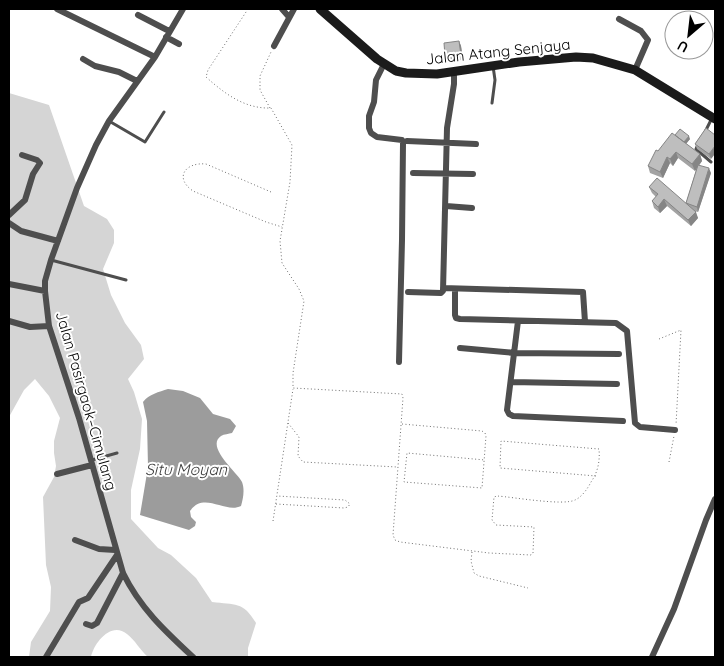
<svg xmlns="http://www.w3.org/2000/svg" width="724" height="666" viewBox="0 0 724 666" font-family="Quicksand,sans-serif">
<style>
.green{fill:#d5d5d5}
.water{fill:#9c9c9c}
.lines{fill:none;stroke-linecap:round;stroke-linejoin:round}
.path{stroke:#707070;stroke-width:1;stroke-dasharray:1 2.5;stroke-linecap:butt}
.service{stroke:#4e4e4e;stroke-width:3}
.minor{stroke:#4e4e4e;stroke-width:6}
.secondary{stroke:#1b1b1b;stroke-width:9}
.wall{fill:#a3a3a3}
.shaded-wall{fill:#858585}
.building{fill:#bebebe;stroke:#858585}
.labels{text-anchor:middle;stroke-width:4;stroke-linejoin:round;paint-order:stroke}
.street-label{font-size:15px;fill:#000;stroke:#fff}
.water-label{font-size:16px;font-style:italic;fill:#3d3d3d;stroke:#fff}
</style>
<rect width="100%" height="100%" fill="#fff"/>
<path class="green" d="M9 93 49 105 84 206 107 219 114 230V243L103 269 111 295 125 323 141 345 144 359 128 379 134 392 142 419 140 449 131 490V519L158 548 171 555 196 578 212 602C235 605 243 601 256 623L248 648V657H148C140 650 135 640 127 634 111 621 94 643 91 657H29L31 642 50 611 51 587 46 565 43 497 54 477 56 466 54 453V441L60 418 49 396 35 379 24 390 9 417Z"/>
<path class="water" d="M168 389 183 391 200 398 213 414 230 419 236 426 232 433C229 434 224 434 221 436 205 447 238 473 242 482 245 490 243 499 241 506 225 514 204 491 190 511L191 517 196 522 195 526 189 530 140 515 148 467 147 421 143 402C149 394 159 392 168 389Z"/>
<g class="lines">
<path class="path" d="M248 9 208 70 206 77C225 94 245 109 271 108L292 145 290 182 280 241 282 263 299 289 304 301 293 373V388L402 394 403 398 393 535 395 540 400 542 489 553 531 555 533 553 534 527 496 525 492 520 494 497 497 496C513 497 563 506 575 500 582 497 588 488 591 482 598 472 600 461 599 449L501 441 500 468 596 476
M270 108 260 90V76L271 52
M271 192 206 164C185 162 174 178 193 191L266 222 282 227
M659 339 681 330 676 425
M288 423 299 437 298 456 303 462 397 467
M402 424 482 431 485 433 486 436 482 488 404 482 407 453 485 460
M669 462 674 436
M276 504 344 508 348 507 350 504 345 500 277 496
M273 521 293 389
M472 552 471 561 474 573 479 576 528 588"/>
<path class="service" d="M492 103 495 80 493 66
M109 121 145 142 164 112
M706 130 712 118
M698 144 696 149 711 162
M51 260 126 280
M92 460 117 453"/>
<path class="minor" d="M57 9 155 57
M183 9 155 57 109 121 96 145 77 188 51 260 45 281V291L49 326 79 418 123 573C140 608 165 631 193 657
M282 9 289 17
M138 15 169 31
M619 19 641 31 648 40 635 70
M166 37 179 44
M274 46 294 9
M83 59 95 66 119 72 137 81
M384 64 376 80 374 102 369 116V128L371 133 377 137 402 140 403 143 402 240 399 362
M407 141 476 144
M413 173 473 174
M446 206 472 208
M9 215 25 200 33 174 40 163 37 160 22 155
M9 223 21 231 58 241
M9 284 45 291
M443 288 583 292 585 322
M455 289V315L456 318 460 319 616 323 627 331 635 423 640 427 675 430
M408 292 441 293 443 291 447 128 454 84V71
M9 321 30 327 49 326
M518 321 507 410 509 414 513 416 623 421
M460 348 515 353 619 354
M511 382 617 384
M57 474 92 465
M75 540 99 549 115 550
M86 624 92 626 97 623 123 573
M46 657 79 602 88 598 117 555
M652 657 674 609 706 520 715 499"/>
<path class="secondary" d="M320 9 377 59 396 71 406 73 437 74 519 62 576 57 593 58 635 70 715 119"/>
</g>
<path class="wall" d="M459 41 461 46 463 60 447 61 445 56Z
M706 128 711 159 697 149 695 144Z
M675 135 690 139 686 144 700 154 702 161 699 165 711 173 698 212 694 211 698 218 691 226 667 206 660 213 654 208 652 201 656 197 652 193 649 187 686 203 697 167 695 171 678 158 673 166 670 163 663 178 650 173 648 166Z"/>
<path class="shaded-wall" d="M459 41 461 46 463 60 461 55Z
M689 136 690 139 685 145 684 142Z
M715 146V154L711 159 709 154Z
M676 152 678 158 673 166 670 159Z
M700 154 702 161 695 171 692 164Z
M667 157 670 163 663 178 660 172Z
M709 168 711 173 698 212 697 207Z
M664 199 667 206 660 213 658 207Z
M696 212 698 218 691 226 688 220Z"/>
<path class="building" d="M459 41 461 55 445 56 444 43Z
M706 128 715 135V146L709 154 695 144Z
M680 129 689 136 684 142 675 135Z
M672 133 700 154 692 164 676 152 670 159 667 157 660 172 648 166 656 150 658 151Z
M698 165 709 168 697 207 686 203Z
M657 178 696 212 688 220 664 199 658 207 652 201 658 194 649 187Z"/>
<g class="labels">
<g class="street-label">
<text transform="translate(498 52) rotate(-6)" y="5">Jalan Atang Senjaya</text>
<text transform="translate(86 401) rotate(74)" y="5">Jalan Pasirgaok–Cimulang</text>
</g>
<g class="water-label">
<text x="186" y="475">Situ Moyan</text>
</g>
</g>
<rect width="724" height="666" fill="none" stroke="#000000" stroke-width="20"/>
<g transform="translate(689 35) rotate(208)"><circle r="24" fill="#ffffff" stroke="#999999"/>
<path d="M0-4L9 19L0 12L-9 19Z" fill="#000000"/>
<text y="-8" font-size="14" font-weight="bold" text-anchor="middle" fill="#000000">U</text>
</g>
</svg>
